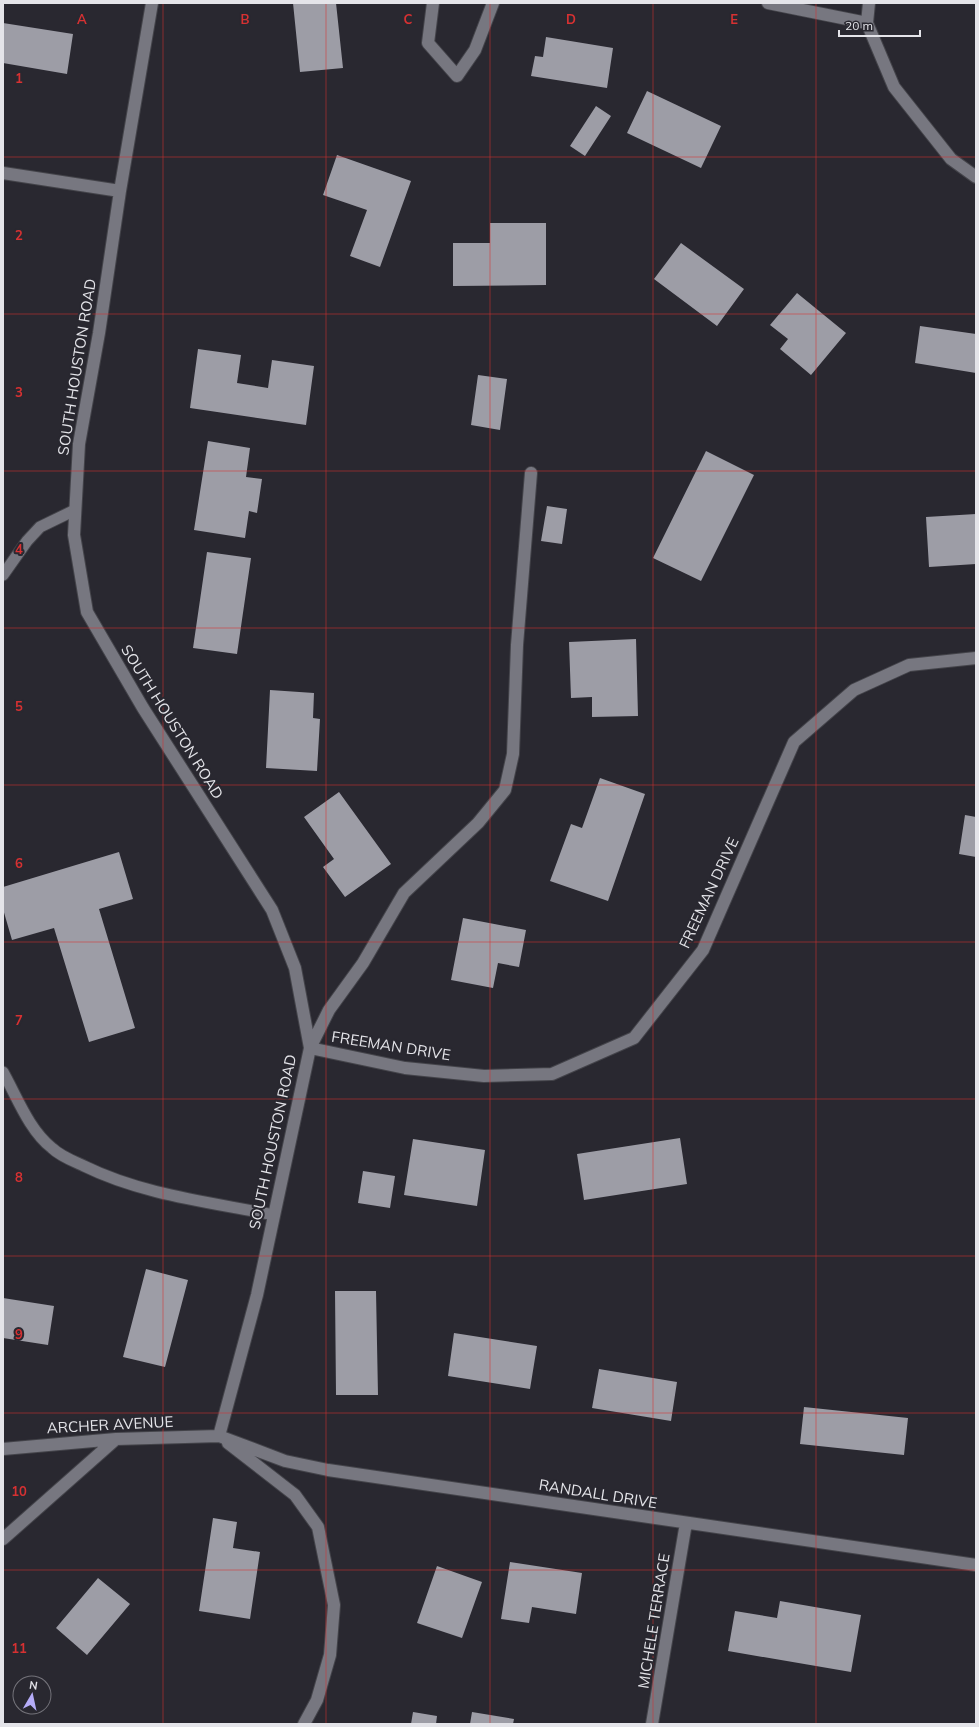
<svg xmlns="http://www.w3.org/2000/svg" width="979" height="1727" viewBox="0 0 979 1727" font-family="Mulish,sans-serif">
<style>
.building{fill:#9d9da6}
.lines{fill:none;stroke-linecap:round;stroke-linejoin:round}
.lane-casing{stroke:#44444a;stroke-width:13}
.street-casing{stroke:#44444a;stroke-width:14}
.lane{stroke:#777780;stroke-width:11}
.street{stroke:#777780;stroke-width:12}
.grid{fill:none;stroke:#d73132;stroke-width:1;stroke-opacity:0.55}
.labels{text-anchor:middle;stroke-width:4;stroke-linejoin:round;paint-order:stroke}
.street-label{font-size:15px;fill:#e4e4e9;stroke:#292830}
.grid-label{font-size:13px;text-anchor:middle;font-weight:bold;fill:#d73132;stroke:#292830;stroke-width:4;stroke-linejoin:round;paint-order:stroke}
</style>
<rect width="100%" height="100%" fill="#292830"/>
<path class="building" d="M293 3H336L343 68 300 72Z
M3 23 73 34 67 74 3 63Z
M546 37 613 48 607 88 531 76 535 56 543 57Z
M647 91 721 126 701 168 627 133Z
M596 106 611 116 585 156 570 146Z
M337 155 411 181 380 267 350 256 367 210 323 195Z
M490 223H546V285L453 286V243H490Z
M681 243 744 289 717 326 654 279Z
M797 293 846 333 811 375 780 349 788 339 770 325Z
M920 326 976 334V373L915 363Z
M198 349 241 355 237 383 268 388 272 360 314 366 306 425 190 408Z
M478 375 507 379 500 430 471 425Z
M208 441 250 448 246 477 262 479 257 513 249 511 245 538 194 530Z
M706 451 754 475 701 581 653 558Z
M547 506 567 509 562 544 541 541Z
M976 514V564L929 567 926 517Z
M207 552 251 558 237 654 193 648Z
M636 639 638 716 592 717V697L571 698 569 642Z
M270 690 314 693 313 718 320 719 317 771 266 768Z
M600 778 645 794 608 901 550 881 571 824 582 828Z
M339 792 391 864 345 897 323 867 334 859 304 817Z
M965 815 976 817V857L959 854Z
M119 852 133 899 99 909 135 1028 89 1042 54 928 12 940 3 909V887Z
M463 918 526 930 519 967 498 963 493 988 451 980Z
M680 1138 687 1184 584 1200 577 1154Z
M413 1139 485 1150 477 1206 404 1195Z
M363 1171 395 1176 390 1208 358 1203Z
M146 1269 188 1280 165 1367 123 1357Z
M335 1291H376L378 1395H336Z
M3 1298 54 1306 48 1345 3 1338Z
M454 1333 537 1346 530 1389 448 1376Z
M599 1369 677 1382 671 1421 592 1408Z
M804 1407 908 1418 904 1455 800 1444Z
M213 1518 237 1522 233 1548 260 1552 250 1619 199 1611Z
M510 1562 582 1573 576 1614 532 1607 529 1623 501 1619Z
M437 1566 482 1582 462 1638 417 1623Z
M98 1578 130 1604 87 1655 56 1628Z
M780 1601 861 1615 851 1672 728 1651 735 1611 777 1618Z
M413 1712 437 1716 436 1724H411Z
M472 1712 514 1719 513 1724H470Z"/>
<g class="lines">
<defs>
<path id="lane" d="M3 575 27 541 40 527 75 510
M3 1072C17 1097 29 1130 52 1148 60 1156 73 1161 84 1166 143 1195 210 1202 274 1215"/>
<path id="street" d="M152 3 120 191 99 333 79 444 74 535 87 612 143 708 272 910 295 968 310 1048 257 1295 219 1436
M433 3 428 43 457 76 475 50 493 3
M768 3 867 23 894 87 951 159 976 177
M867 23 869 3
M3 173 120 191
M531 473 517 645 513 754 505 790 478 823 404 893 363 963 329 1010 310 1048 405 1068 484 1076 552 1074 634 1038 703 950 794 742 854 690 909 665 976 658
M228 1443 295 1495 318 1527 334 1605 330 1655 317 1700 304 1724
M3 1449 116 1439 219 1436 285 1461 328 1470 976 1565
M3 1539 116 1439
M652 1724 686 1523"/>
</defs>
<use href="#lane" class="lane-casing"/>
<use href="#street" class="street-casing"/>
<use href="#lane" class="lane"/>
<use href="#street" class="street"/>
</g>
<path class="grid" d="M163 3V1724M326 3V1724M490 3V1724M653 3V1724M816 3V1724M3 157H976M3 314H976M3 471H976M3 628H976M3 785H976M3 942H976M3 1099H976M3 1256H976M3 1413H976M3 1570H976"/>
<g class="labels">
<g class="street-label">
<text transform="translate(77 367) rotate(-81)" y="5">SOUTH HOUSTON ROAD</text>
<text transform="translate(172 722) rotate(58)" y="5">SOUTH HOUSTON ROAD</text>
<text transform="translate(709 893) rotate(-65)" y="5">FREEMAN DRIVE</text>
<text transform="translate(391 1046) rotate(9)" y="5">FREEMAN DRIVE</text>
<text transform="translate(273 1142) rotate(-78)" y="5">SOUTH HOUSTON ROAD</text>
<text transform="translate(110 1425) rotate(-3)" y="5">ARCHER AVENUE</text>
<text transform="translate(598 1494) rotate(9)" y="5">RANDALL DRIVE</text>
<text transform="translate(654 1621) rotate(-81)" y="5">MICHELE TERRACE</text>
</g>
</g>
<g class="grid-label">
<text x="82" y="24">A</text>
<text x="245" y="24">B</text>
<text x="408" y="24">C</text>
<text x="571" y="24">D</text>
<text x="734" y="24">E</text>
<text x="19" y="83">1</text>
<text x="19" y="240">2</text>
<text x="19" y="397">3</text>
<text x="19" y="554">4</text>
<text x="19" y="711">5</text>
<text x="19" y="868">6</text>
<text x="19" y="1025">7</text>
<text x="19" y="1182">8</text>
<text x="19" y="1339">9</text>
<text x="19" y="1496">10</text>
<text x="19" y="1653">11</text>
</g>
<rect width="979" height="1727" fill="none" stroke="#e4e4e9" stroke-width="8"/>
<g transform="translate(32 1695) rotate(9)"><circle r="19" fill="#292830" stroke="#74737a"/>
<path d="M0-3L7 15L0 10L-7 15Z" fill="#b5acf8"/>
<text y="-6" font-size="11" font-weight="bold" text-anchor="middle" fill="#e4e4e9">N</text>
</g>
<path d="M839 30v6h81v-6" fill="none" stroke="#e4e4e9" stroke-width="2"/>
<text x="845" y="30" font-size="12" fill="#e4e4e9" stroke="#292830" stroke-width="3" paint-order="stroke">20 m</text>
</svg>
